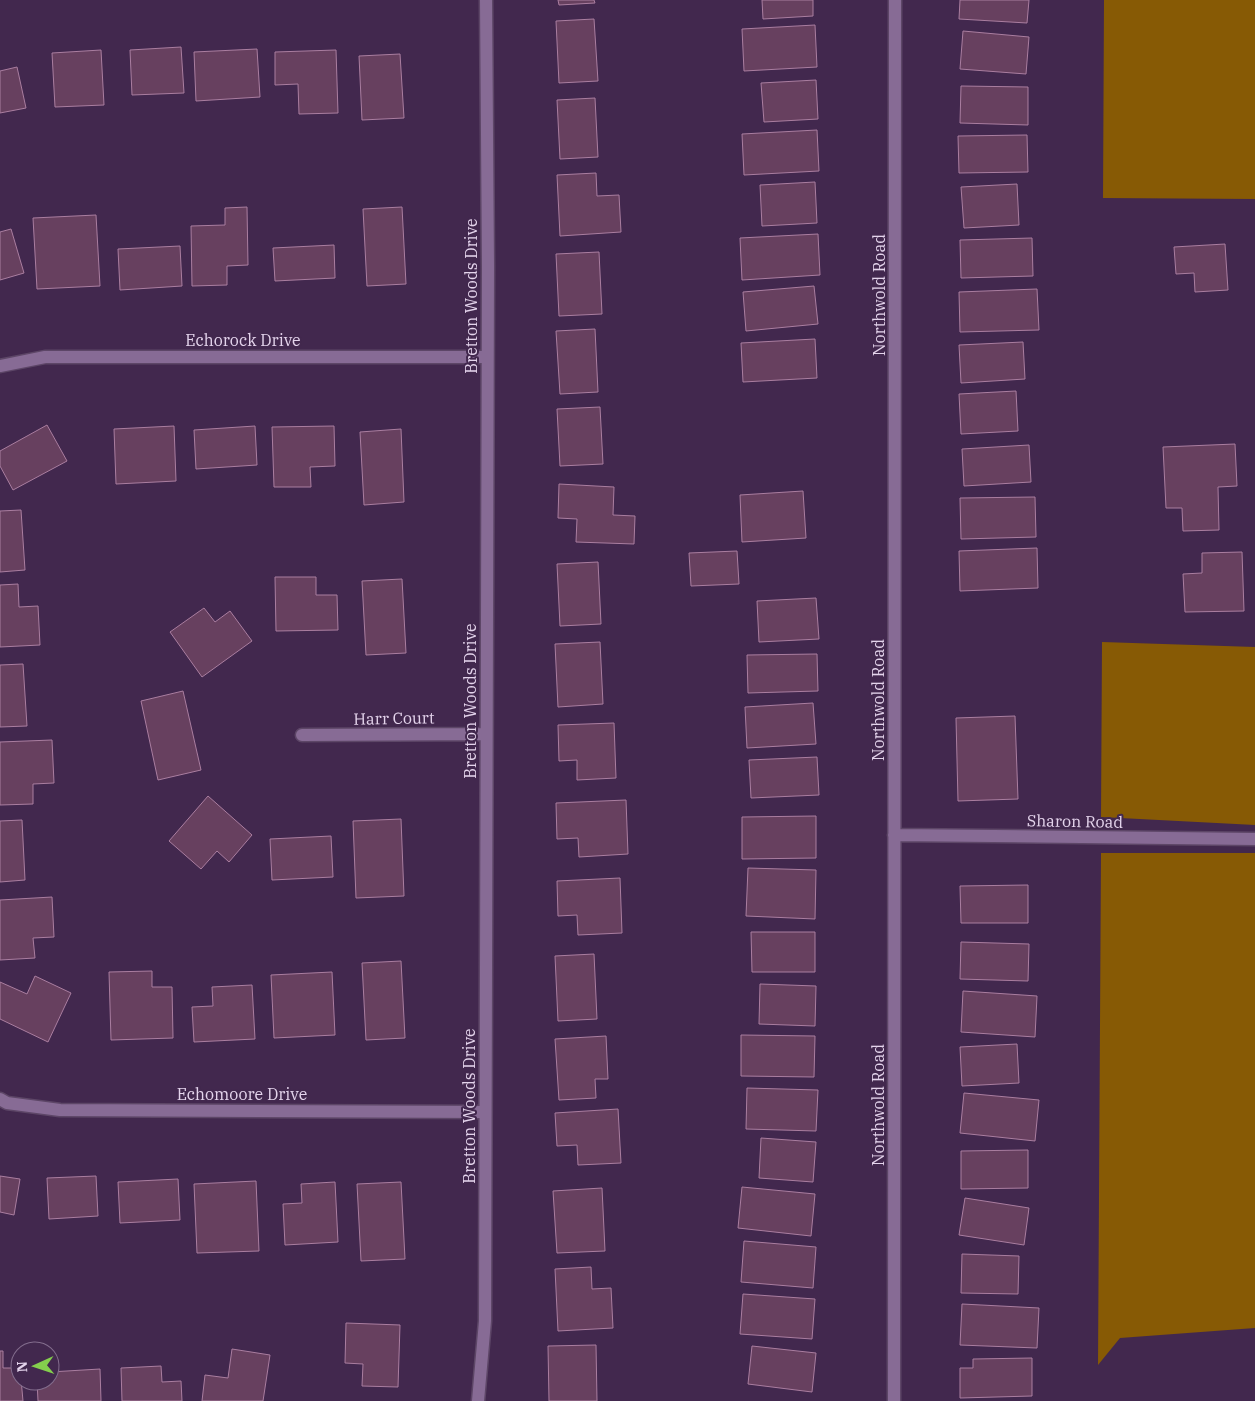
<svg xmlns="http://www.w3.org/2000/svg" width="1255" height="1401" viewBox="0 0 1255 1401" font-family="'IBM Plex Serif',serif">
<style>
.forest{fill:#875a05}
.building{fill:#67405f;stroke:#aa7ea0}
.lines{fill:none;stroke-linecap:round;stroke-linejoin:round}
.street-casing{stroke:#5d4667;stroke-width:15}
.street{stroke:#876b95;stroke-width:12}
.labels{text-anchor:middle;stroke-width:4;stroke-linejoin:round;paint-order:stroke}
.street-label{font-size:16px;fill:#e4d4ec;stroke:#42284e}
</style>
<rect width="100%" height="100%" fill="#42284e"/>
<path class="forest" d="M1104 0H1255V199L1103 198Z
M1102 642 1255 647V825L1101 817Z
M1101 853H1255V1328L1120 1338 1098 1365Z"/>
<path class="building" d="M558 0H594L595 3 559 5Z
M762 0H813V16L763 19Z
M960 0H1029L1027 23 959 19Z
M594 19 598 81 559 83 556 21Z
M815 25 817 67 744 71 742 29Z
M963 31 1029 37 1026 74 960 69Z
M181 47 184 93 132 95 130 50Z
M257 49 260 97 196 101 194 52Z
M101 50 104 105 55 107 52 53Z
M336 50 338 113 299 114 298 84 275 85V52Z
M400 54 404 118 362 120 359 56Z
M17 67 26 108 0 113V71Z
M816 80 818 119 764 122 761 83Z
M961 86 1028 87V125L960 123Z
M595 98 598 157 560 159 557 100Z
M817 130 819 171 744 175 742 134Z
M1027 135 1028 172 959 173 958 136Z
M596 173 597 196 619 195 621 232 560 236 557 175Z
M815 182 817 223 762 226 760 185Z
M1017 184 1019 225 964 228 961 187Z
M247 207 248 265 227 266V285L192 286 191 226 225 225V208Z
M402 207 406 284 367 286 363 209Z
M96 215 100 286 37 289 33 218Z
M11 229 24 273 0 280V232Z
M818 234 820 275 742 280 740 238Z
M1032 238 1033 276 961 278 960 240Z
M1225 244 1228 290 1195 292 1194 273 1176 274 1174 247Z
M334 245 335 278 275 281 273 248Z
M180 246 182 286 120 290 118 249Z
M599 252 602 314 559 316 556 254Z
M814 286 818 324 746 331 743 292Z
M1037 289 1039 330 960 332 959 292Z
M595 329 598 392 560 394 556 331Z
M815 339 817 378 743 382 741 343Z
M1023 342 1025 379 961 383 959 345Z
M1016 391 1018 431 961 434 959 394Z
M600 407 603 464 560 466 557 409Z
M47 425 67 461 13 490 0 466V451Z
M174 426 176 481 116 484 114 429Z
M255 426 257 465 196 469 194 430Z
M334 426 335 466 310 467 311 487H274L272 427Z
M401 429 404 502 364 505 360 432Z
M1235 444 1237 486 1218 487 1219 530 1183 531 1182 508H1166L1163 447Z
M1029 445 1031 482 964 486 962 449Z
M559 484 614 487 613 515 635 516 634 544 576 542 577 519 558 518Z
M803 491 806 538 742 542 740 495Z
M1035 497 1036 537 961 539 960 498Z
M21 510 25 570 0 572V511Z
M1037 548 1038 588 960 591 959 551Z
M737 551 739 584 691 586 689 553Z
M1242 552 1244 611 1185 612 1183 574 1202 573V553Z
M598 562 601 624 560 626 557 564Z
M275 577H316V595H337L338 630 276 631Z
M402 579 406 653 366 655 362 581Z
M18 584 19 607 38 606 40 645 0 647V585Z
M816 598 819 639 759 642 757 601Z
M204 608 215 622 230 611 252 641 202 677 170 632Z
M600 642 603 704 558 707 555 644Z
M817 654 818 691 748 693 747 655Z
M23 664 27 726 0 727V665Z
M183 691 201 770 158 780 141 701Z
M813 703 816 744 747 748 745 707Z
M1015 716 1018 799 958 801 956 718Z
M614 723 616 778 577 780V760L559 761 558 725Z
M52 740 54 783 33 784V804L0 805V742Z
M817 757 819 795 751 798 749 760Z
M208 796 252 835 229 862 217 851 201 869 169 841Z
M626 800 628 854 579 857 578 838 557 839 556 803Z
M816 816V858L742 859V817Z
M401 819 404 896 356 898 353 821Z
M22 820 25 880 0 882V821Z
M331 836 333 877 272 880 270 839Z
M748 868 816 870 815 919 746 916Z
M620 878 622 933 578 935 577 915 558 916 557 881Z
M1028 885V923H961L960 886Z
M52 897 54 937 33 938 35 958 0 960V900Z
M751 932H815V972H752Z
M961 942 1029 944 1028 981 960 979Z
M594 954 597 1019 558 1021 555 956Z
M401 961 405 1038 366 1040 362 963Z
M152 971V987H172L173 1038 111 1040 109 972Z
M332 972 335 1035 274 1038 271 975Z
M35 976 71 993 48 1042 0 1019V982L27 994Z
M760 984 816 986 815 1026 759 1024Z
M252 985 255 1039 194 1042 192 1007 213 1006 212 987Z
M963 991 1037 996 1035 1037 961 1032Z
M741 1035 815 1036 814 1077 741 1076Z
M606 1036 608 1079H595L596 1098 559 1100 555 1039Z
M1017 1044 1019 1083 962 1086 960 1047Z
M747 1088 818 1090 816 1131 746 1129Z
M964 1093 1039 1100 1035 1141 960 1133Z
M618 1109 621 1163 578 1165 577 1145 557 1146 555 1113Z
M761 1138 816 1142 813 1182 759 1178Z
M1028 1150V1188L961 1189V1151Z
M0 1176 20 1179 14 1215 0 1212Z
M96 1176 98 1216 49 1219 47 1178Z
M178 1179 180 1220 120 1223 118 1182Z
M256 1181 259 1251 197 1253 194 1184Z
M335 1182 338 1242 285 1245 283 1204 302 1203 301 1184Z
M401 1182 405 1259 361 1261 357 1184Z
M742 1187 815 1194 811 1236 738 1228Z
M602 1188 605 1251 557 1253 553 1191Z
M965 1198 1029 1208 1024 1245 959 1235Z
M744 1241 816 1247 813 1288 741 1282Z
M962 1254 1019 1256 1018 1294 961 1293Z
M591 1267 592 1289 611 1288 613 1328 558 1331 555 1269Z
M743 1294 815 1299 812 1339 740 1334Z
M962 1304 1039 1308 1037 1348 960 1345Z
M346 1323 400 1325 398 1387 362 1386 363 1364 345 1363Z
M596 1345 597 1401H549L548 1346Z
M752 1346 816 1353 812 1392 748 1384Z
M232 1349 270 1355 263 1401H202L205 1375 228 1378Z
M0 1351H3V1368H20L23 1401H0Z
M1032 1358V1396L960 1398V1368H973V1359Z
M161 1366 162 1382 181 1381 182 1401H122L121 1368Z
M100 1369 101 1401H38L37 1381H50V1372Z"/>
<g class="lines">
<defs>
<path id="street" d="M0 366 45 357H487
M302 735 486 734
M894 835 1255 839
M0 1099 7 1103 60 1110 485 1112
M478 1401 485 1321 488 267 486 0
M894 1401 895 0"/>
</defs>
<use href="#street" class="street-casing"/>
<use href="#street" class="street"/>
</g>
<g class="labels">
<g class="street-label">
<text transform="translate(879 295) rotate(-90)" y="6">Northwold Road</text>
<text transform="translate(471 296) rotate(-90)" y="6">Bretton Woods Drive</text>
<text x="243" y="346">Echorock Drive</text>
<text transform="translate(878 700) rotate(-90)" y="6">Northwold Road</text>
<text transform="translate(470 701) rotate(-90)" y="6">Bretton Woods Drive</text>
<text transform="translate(394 718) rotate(-1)" y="6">Harr Court</text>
<text transform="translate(1075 821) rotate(1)" y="6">Sharon Road</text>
<text x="242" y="1100">Echomoore Drive</text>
<text transform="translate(878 1105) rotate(-90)" y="6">Northwold Road</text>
<text transform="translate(469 1106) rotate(-90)" y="6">Bretton Woods Drive</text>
</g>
</g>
<g transform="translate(35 1366) rotate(267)"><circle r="24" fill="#42284e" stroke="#836d8d"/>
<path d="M0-4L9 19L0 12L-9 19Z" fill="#84cf4d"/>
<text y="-8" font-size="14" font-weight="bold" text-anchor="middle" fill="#e4d4ec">N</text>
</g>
</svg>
